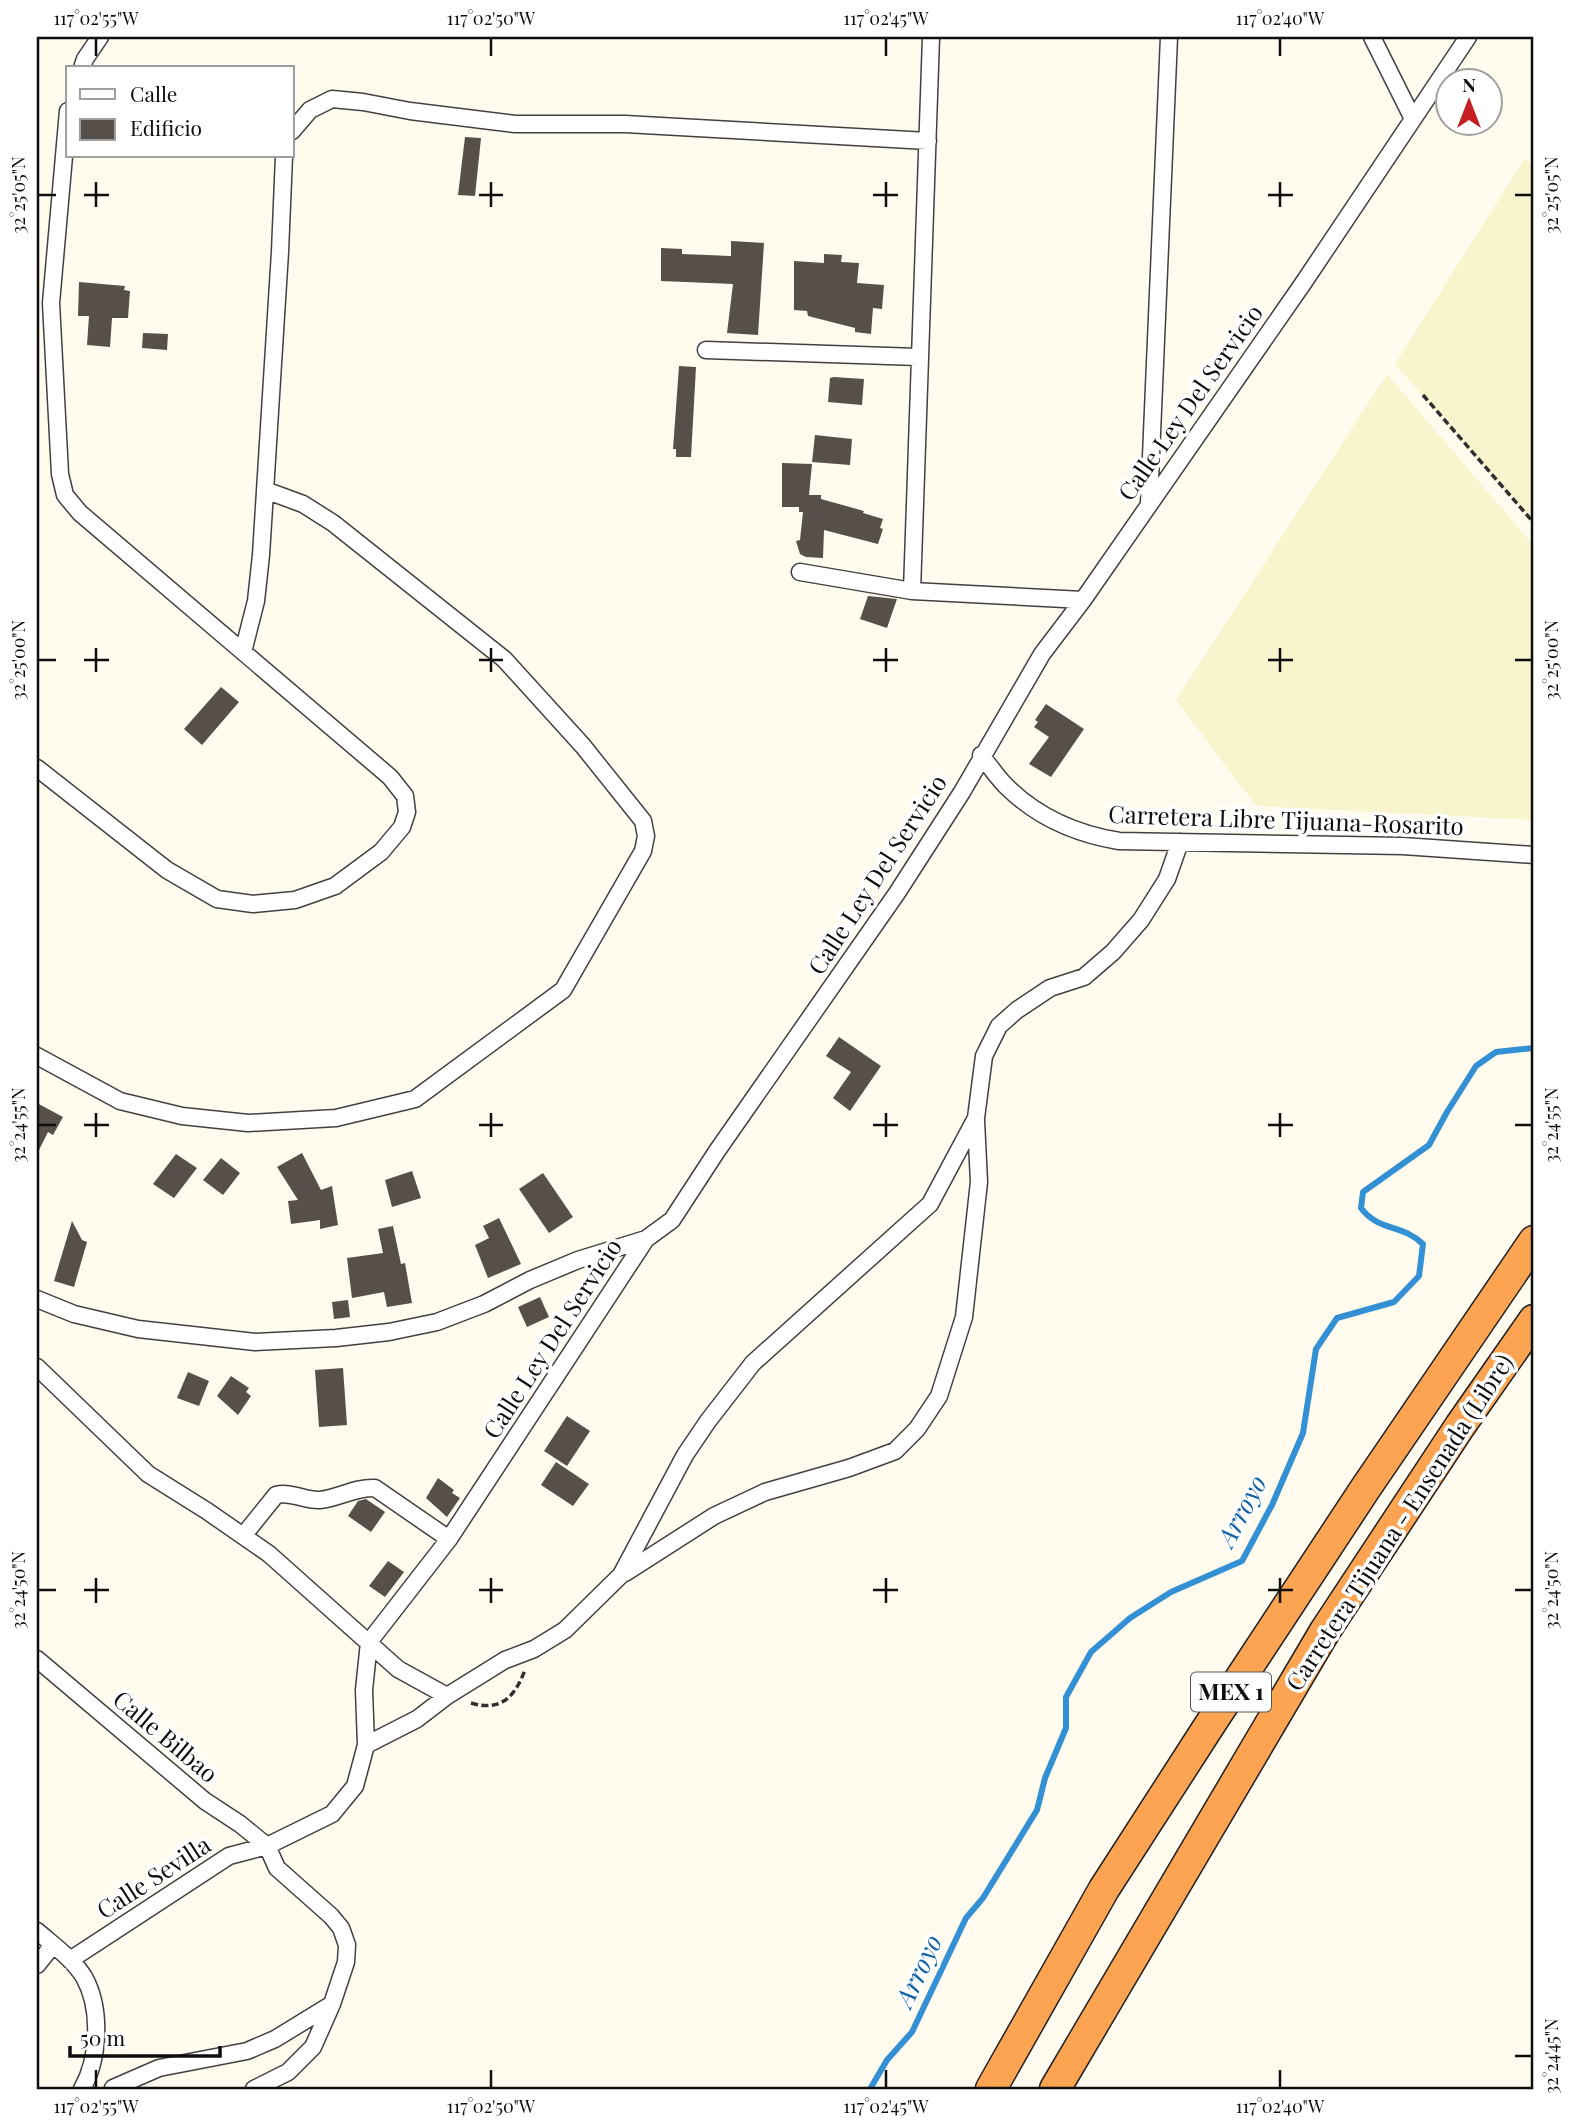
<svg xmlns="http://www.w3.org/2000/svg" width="1571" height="2126" viewBox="0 0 1571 2126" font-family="'Playfair Display',serif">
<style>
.farmland{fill:#f7f4ce}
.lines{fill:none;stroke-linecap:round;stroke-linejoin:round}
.stream{stroke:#3490d4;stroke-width:6}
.building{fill:#574f4a}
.street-casing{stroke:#414141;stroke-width:19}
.highway-casing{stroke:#1f1f1f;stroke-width:33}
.path{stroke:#303030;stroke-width:3.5;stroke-dasharray:7 3.5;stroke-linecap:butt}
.street{stroke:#fff;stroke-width:16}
.highway{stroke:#fca451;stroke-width:30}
.ticks{fill:none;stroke:#0e0e0e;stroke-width:2.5}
.labels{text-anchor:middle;stroke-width:7;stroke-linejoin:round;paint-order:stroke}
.shield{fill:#fff;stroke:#565656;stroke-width:2}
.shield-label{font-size:23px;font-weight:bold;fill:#0e0e0e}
.street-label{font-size:24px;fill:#0e0e0e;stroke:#fff}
.water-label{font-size:26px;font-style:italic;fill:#1061a7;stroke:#fff}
.neatline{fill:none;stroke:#0e0e0e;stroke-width:2.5}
.ticks-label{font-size:18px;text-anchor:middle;fill:#0e0e0e}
</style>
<rect width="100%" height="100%" fill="#fffcef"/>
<path class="farmland" d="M1525 158 1534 168V523L1395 364Z
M1387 374 1534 546V820L1256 806 1176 700Z"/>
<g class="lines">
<path class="stream" d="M870 2089 887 2060 912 2032 966 1918 983 1898 1037 1810 1045 1778 1066 1728V1697L1091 1652 1130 1618 1171 1592 1242 1561 1272 1505 1303 1433 1316 1349 1337 1318 1394 1302 1419 1276 1423 1244C1401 1223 1379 1232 1361 1208L1363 1192 1429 1145 1447 1112 1476 1066 1496 1052 1534 1048"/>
</g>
<path class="building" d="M465 137 481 138 475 196 458 195Z
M731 241 764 243 758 335 727 333 733 284 661 281V248L682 249V254L731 256Z
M824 254 842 255 841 262 859 263 857 283 884 285 882 309 873 308 871 334 855 332V328L808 316 807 311 794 310V261L824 263Z
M79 282 125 286 124 290 130 291 128 318H112L110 347 87 345 89 316H78Z
M143 333 168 334 167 350 142 348Z
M679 366 696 367 691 457H676V449H673Z
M834 377 864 379 862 405 828 402 830 378Z
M815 435 852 439 850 465 812 462Z
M782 463 812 464 809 495H821V499L864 511 863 513 883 519 880 528 883 529 878 544 824 530 823 558 806 557 800 554 796 541 800 540 803 512H799V507H782Z
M868 596 897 599 887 628 860 619Z
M221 687 239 702 202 745 184 729Z
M1046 704 1084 729 1051 777 1029 764 1049 737 1034 727 1038 722 1035 720Z
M839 1037 881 1066 850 1111 833 1098 851 1072 826 1056Z
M37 1103 63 1117 53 1135 48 1132 37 1154Z
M302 1153 321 1190 332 1186 338 1225 320 1229V1220L291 1224 288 1201 298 1200 277 1167Z
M176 1154 197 1168 174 1198 153 1184Z
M221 1158 240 1173 223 1195 203 1180Z
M412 1171 421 1198 392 1207 385 1180Z
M543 1173 573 1217 549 1233 519 1189Z
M499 1218 521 1264 488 1278 475 1245 489 1238 483 1226Z
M72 1221 82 1240 87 1242 74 1287 54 1281Z
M393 1226 401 1264 405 1263 412 1303 387 1307 384 1292 352 1298 347 1258 383 1253 378 1229Z
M540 1297 549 1317 527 1327 518 1307Z
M348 1300 350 1317 334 1319 332 1302Z
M343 1368 347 1425 319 1427 315 1370Z
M188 1372 209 1381 199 1406 177 1398Z
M231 1376 249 1388 246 1392 251 1396 238 1415 217 1396Z
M567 1416 590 1431 567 1466 544 1451Z
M556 1462 589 1484 573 1506 541 1485Z
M438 1478 454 1490 452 1493 460 1498 447 1517 426 1498Z
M366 1499 385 1512 371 1532 348 1516 358 1501Z
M388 1561 404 1572 385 1597 369 1586Z"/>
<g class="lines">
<defs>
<path id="street" d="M1372 37 1413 119
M82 68 85 59 100 37
M292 131 310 110 332 99 363 102 410 111 515 124H625L928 141
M706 350 918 357
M1149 503 1169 37
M800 572 912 591 1083 600
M912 591 931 37
M243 652 256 601 261 555 280 252 284 156
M981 755C989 765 997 777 1006 786 1037 817 1076 834 1119 841L1403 846 1534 855
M37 768 167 870 217 899 253 904 295 900 335 886 381 852 402 827 407 812 405 796 390 777 80 513 65 495 60 474 51 303 68 111
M37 1056 120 1101 182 1116 248 1123 336 1118 415 1099 563 990 643 851 646 836 643 821 583 746 504 659 333 523 303 504 265 490
M37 1299 74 1314 138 1329 255 1342 336 1338 389 1332 437 1322 484 1304 530 1280 578 1260 646 1239
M37 1367 148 1474 207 1511 269 1554 398 1669 447 1696
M243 1536 276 1495C291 1491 305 1501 320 1500 339 1498 355 1487 375 1488L449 1539
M625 1573 714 1516 765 1492 849 1468 895 1451 917 1429 939 1396 964 1317 979 1182 976 1121
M37 1659 205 1801 240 1824 267 1846 277 1868 331 1916 341 1928 347 1945 346 1962 332 2004 313 2047 288 2072 254 2089
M366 1745 364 1690 369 1642 449 1539 646 1239 672 1220 717 1151 897 893 962 792 1042 654 1083 600 1304 282 1468 37
M37 1931C53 1945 73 1959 84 1977 102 2009 99 2059 82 2089
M70 1960 229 1856 267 1846 332 1814 355 1786 366 1745 417 1719 447 1696 505 1660 534 1649 565 1630 621 1575 685 1455 708 1421 753 1363 930 1204 976 1118 984 1056 999 1026 1017 1010 1050 988 1084 977 1113 952 1141 920 1167 879 1180 842
M37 1965 53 1945
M113 2088 159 2068 247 2051 275 2039 332 2004"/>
<path id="highway" d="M991 2089 1104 1889 1209 1726 1365 1489 1534 1241
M1055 2089 1325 1631 1460 1426 1534 1320"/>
</defs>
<use href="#street" class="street-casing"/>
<use href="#highway" class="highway-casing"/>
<path class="path" d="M1423 395 1534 523
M471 1703C502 1712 515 1696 525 1670"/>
<use href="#street" class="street"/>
<use href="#highway" class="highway"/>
</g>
<path class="ticks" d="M96 38V56M491 38V56M886 38V56M1280 38V56M96 182V207M491 182V207M886 182V207M1280 182V207M38 195H56M84 195H109M479 195H503M873 195H898M1268 195H1293M1515 195H1532M96 648V672M491 648V672M886 648V672M1280 648V672M38 660H56M84 660H109M479 660H503M873 660H898M1268 660H1293M1515 660H1532M96 1113V1137M491 1113V1137M886 1113V1137M1280 1113V1137M38 1125H56M84 1125H109M479 1125H503M873 1125H898M1268 1125H1293M1515 1125H1532M96 1578V1603M491 1578V1603M886 1578V1603M1280 1578V1603M38 1590H56M84 1590H109M479 1590H503M873 1590H898M1268 1590H1293M1515 1590H1532M1515 2056H1532M96 2070V2088M491 2070V2088M886 2070V2088M1280 2070V2088"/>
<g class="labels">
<rect class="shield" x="1191" y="1672.5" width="80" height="39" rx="5"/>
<g class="shield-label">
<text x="1231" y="1700">MEX 1</text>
</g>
<g class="street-label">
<text transform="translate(1191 403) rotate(-55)" y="8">Calle Ley Del Servicio</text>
<text transform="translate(1286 821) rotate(2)" y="8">Carretera Libre Tijuana-Rosarito</text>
<text transform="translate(878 875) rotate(-57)" y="8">Calle Ley Del Servicio</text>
<text transform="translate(553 1339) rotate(-57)" y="8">Calle Ley Del Servicio</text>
<text transform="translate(1400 1523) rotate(-57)" y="8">Carretera Tijuana - Ensenada (Libre)</text>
<text transform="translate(165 1737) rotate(40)" y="8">Calle Bilbao</text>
<text transform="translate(154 1878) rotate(-33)" y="8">Calle Sevilla</text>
</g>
<g class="water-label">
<text transform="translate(1242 1511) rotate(-62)" y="9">Arroyo</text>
<text transform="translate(919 1971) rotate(-65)" y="9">Arroyo</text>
</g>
</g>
<rect width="1571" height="2126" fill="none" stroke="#ffffff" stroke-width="77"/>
<rect x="66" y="66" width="228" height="91" fill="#ffffff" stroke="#9f9f9f" stroke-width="2"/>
<rect x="80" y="89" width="35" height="10" fill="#ffffff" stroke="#9f9f9f" stroke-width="2"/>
<text x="130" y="102" font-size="21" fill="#0e0e0e">Calle</text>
<rect x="80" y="119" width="35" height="21" fill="#574f4a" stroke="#9f9f9f" stroke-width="2"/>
<text x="130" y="136" font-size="21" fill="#0e0e0e">Edificio</text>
<g transform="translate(1469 102)"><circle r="33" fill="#ffffff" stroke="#9f9f9f" stroke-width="2"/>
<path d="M0-5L12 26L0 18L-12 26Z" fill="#c61e21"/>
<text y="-10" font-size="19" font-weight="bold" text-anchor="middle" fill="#0e0e0e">N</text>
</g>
<path d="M70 2046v10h150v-10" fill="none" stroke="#0e0e0e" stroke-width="3.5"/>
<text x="80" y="2046" font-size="21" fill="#0e0e0e" stroke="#ffffff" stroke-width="5" paint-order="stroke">50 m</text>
<rect x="38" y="38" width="1494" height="2050" class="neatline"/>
<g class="ticks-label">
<text x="96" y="25">117°02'55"W</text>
<text x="491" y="25">117°02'50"W</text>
<text x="886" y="25">117°02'45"W</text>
<text x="1280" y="25">117°02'40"W</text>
<text transform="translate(19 195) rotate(-90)" y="6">32°25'05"N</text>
<text transform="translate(1552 195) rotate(-90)" y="6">32°25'05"N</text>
<text transform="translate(19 660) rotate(-90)" y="6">32°25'00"N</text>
<text transform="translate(1552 660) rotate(-90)" y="6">32°25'00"N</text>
<text transform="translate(19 1125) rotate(-90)" y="6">32°24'55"N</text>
<text transform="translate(1552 1125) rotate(-90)" y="6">32°24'55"N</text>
<text transform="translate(19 1590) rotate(-90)" y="6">32°24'50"N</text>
<text transform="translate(1552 1590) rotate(-90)" y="6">32°24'50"N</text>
<text transform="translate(1552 2056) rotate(-90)" y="6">32°24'45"N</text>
<text x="96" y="2113">117°02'55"W</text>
<text x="491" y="2113">117°02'50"W</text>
<text x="886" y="2113">117°02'45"W</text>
<text x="1280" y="2113">117°02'40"W</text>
</g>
</svg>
